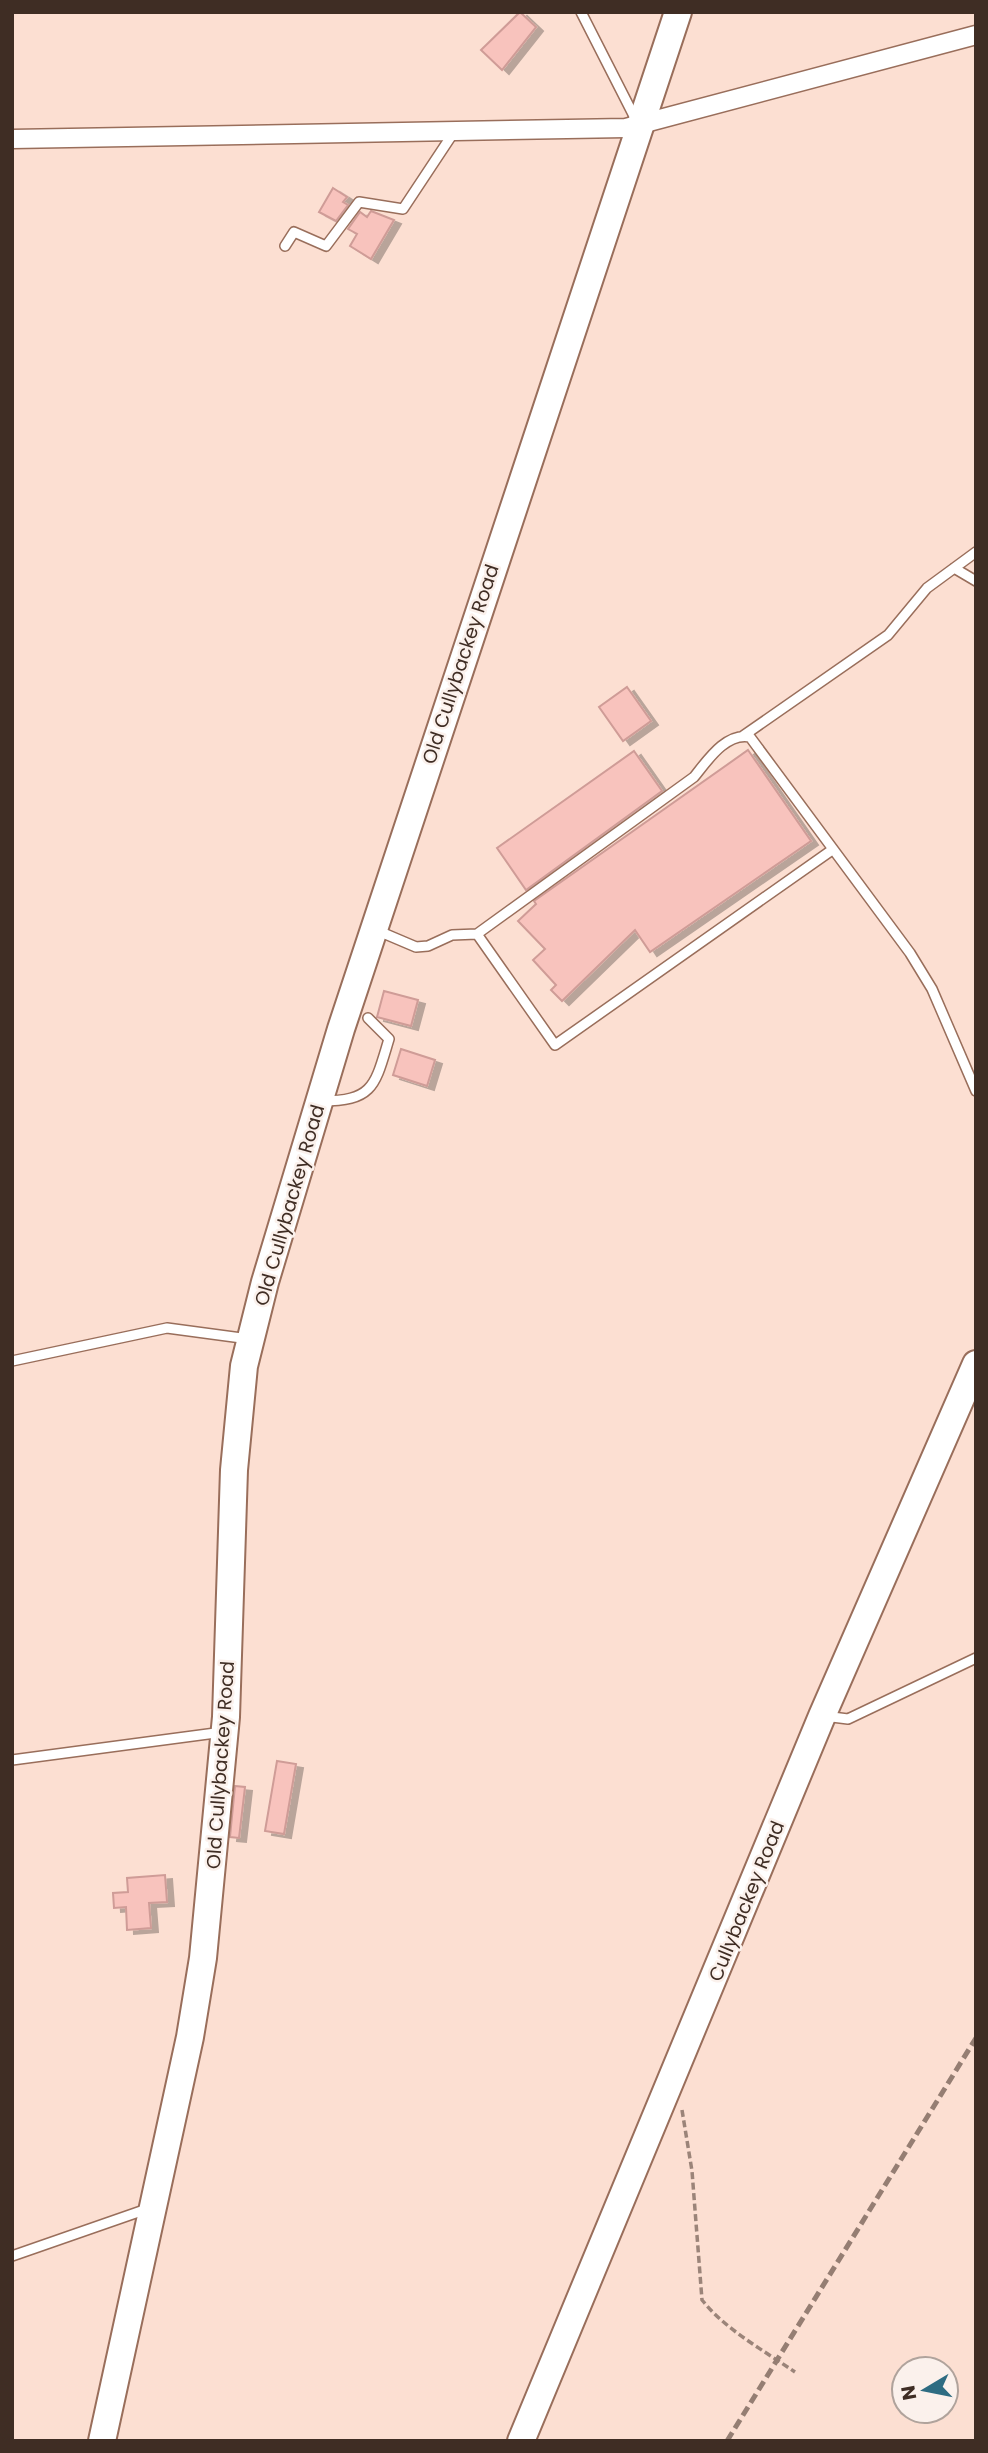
<svg xmlns="http://www.w3.org/2000/svg" width="988" height="2453" viewBox="0 0 988 2453" font-family="Poppins,sans-serif">
<style>
.building{fill:#f8c3bd;stroke:#cf9c97;stroke-width:2;filter:url(#shadow)}
.lines{fill:none;stroke-linecap:round;stroke-linejoin:round}
.lane-casing{stroke:#996e5b;stroke-width:12}
.street-casing{stroke:#996e5b;stroke-width:21}
.secondary-casing{stroke:#996e5b;stroke-width:30}
.path{stroke:#9b8479;stroke-width:3.5;stroke-dasharray:7 3.5;stroke-linecap:butt}
.lane{stroke:#fff;stroke-width:9}
.street{stroke:#fff;stroke-width:18}
.secondary{stroke:#fff;stroke-width:26}
.rail{stroke:#957e73;stroke-width:5;stroke-dasharray:10 5;stroke-linecap:butt}
.labels{text-anchor:middle;stroke-width:5;stroke-linejoin:round;paint-order:stroke}
.street-label{font-size:19px;fill:#3f2d24;stroke:#fbf1ec}
</style>
<defs>
<filter id="shadow"><feDropShadow dx="7" dy="4" stdDeviation="0" flood-color="#0004"/></filter>
</defs>
<rect width="100%" height="100%" fill="#fcdfd2"/>
<path class="building" d="M520 12 536 27 502 70 481 50Z
M333 188 347 197 343 202 348 205 336 221 319 212Z
M371 211 394 220 371 259 350 246 357 234 348 229 360 212 367 217Z
M627 687 651 721 623 741 599 707Z
M748 750 811 841 650 952 635 930 562 1001 551 990 556 985 533 960 545 949 518 921 536 904 534 901Z
M634 751 662 791 526 890 497 848Z
M384 991 418 1000 411 1026 377 1017Z
M401 1049 435 1060 427 1086 393 1075Z
M277 1761 296 1764 284 1834 265 1831Z
M235 1786 245 1787 239 1838 230 1837Z
M165 1875 167 1902 149 1903 151 1928 127 1930 126 1907 114 1908 113 1893 128 1892 127 1878Z"/>
<g class="lines">
<defs>
<path id="lane" d="M581 12 636 120
M285 246 294 232 326 246 359 202 403 209 454 132
M954 568 976 581
M743 736 888 635 927 588 976 552
M376 930 416 947 428 946 452 935 477 934 694 777C707 761 726 732 750 737L910 953 932 989 976 1091
M477 934 555 1045 832 850
M322 1101C374 1101 375 1085 389 1039L368 1018
M12 1361 167 1328 249 1339
M824 1716 848 1719 976 1658
M12 1760 223 1732
M12 2256 147 2209"/>
<path id="street" d="M12 139 626 128 976 35"/>
<path id="secondary" d="M102 2441 190 2037 203 1958 226 1717 234 1470 244 1366 265 1282 341 1029 678 12
M521 2441 822 1716 976 1364"/>
</defs>
<use href="#lane" class="lane-casing"/>
<use href="#street" class="street-casing"/>
<use href="#secondary" class="secondary-casing"/>
<path class="path" d="M682 2110 692 2171 702 2300C726 2330 763 2350 795 2372"/>
<use href="#lane" class="lane"/>
<use href="#street" class="street"/>
<use href="#secondary" class="secondary"/>
<path class="rail" d="M727 2441 976 2038"/>
</g>
<g class="labels">
<g class="street-label">
<text transform="translate(460 664) rotate(-72)" y="7">Old Cullybackey Road</text>
<text transform="translate(289 1205) rotate(-74)" y="7">Old Cullybackey Road</text>
<text transform="translate(220 1765) rotate(-86)" y="7">Old Cullybackey Road</text>
<text transform="translate(746 1901) rotate(-68)" y="7">Cullybackey Road</text>
</g>
</g>
<rect width="988" height="2453" fill="none" stroke="#3f2d24" stroke-width="28"/>
<g transform="translate(925 2390) rotate(260)"><circle r="33" fill="#fbf1ec" stroke="#b0a39c" stroke-width="2"/>
<path d="M0-5L12 26L0 18L-12 26Z" fill="#2e6c82"/>
<text y="-10" font-size="19" font-weight="bold" text-anchor="middle" fill="#3f2d24">N</text>
</g>
</svg>
